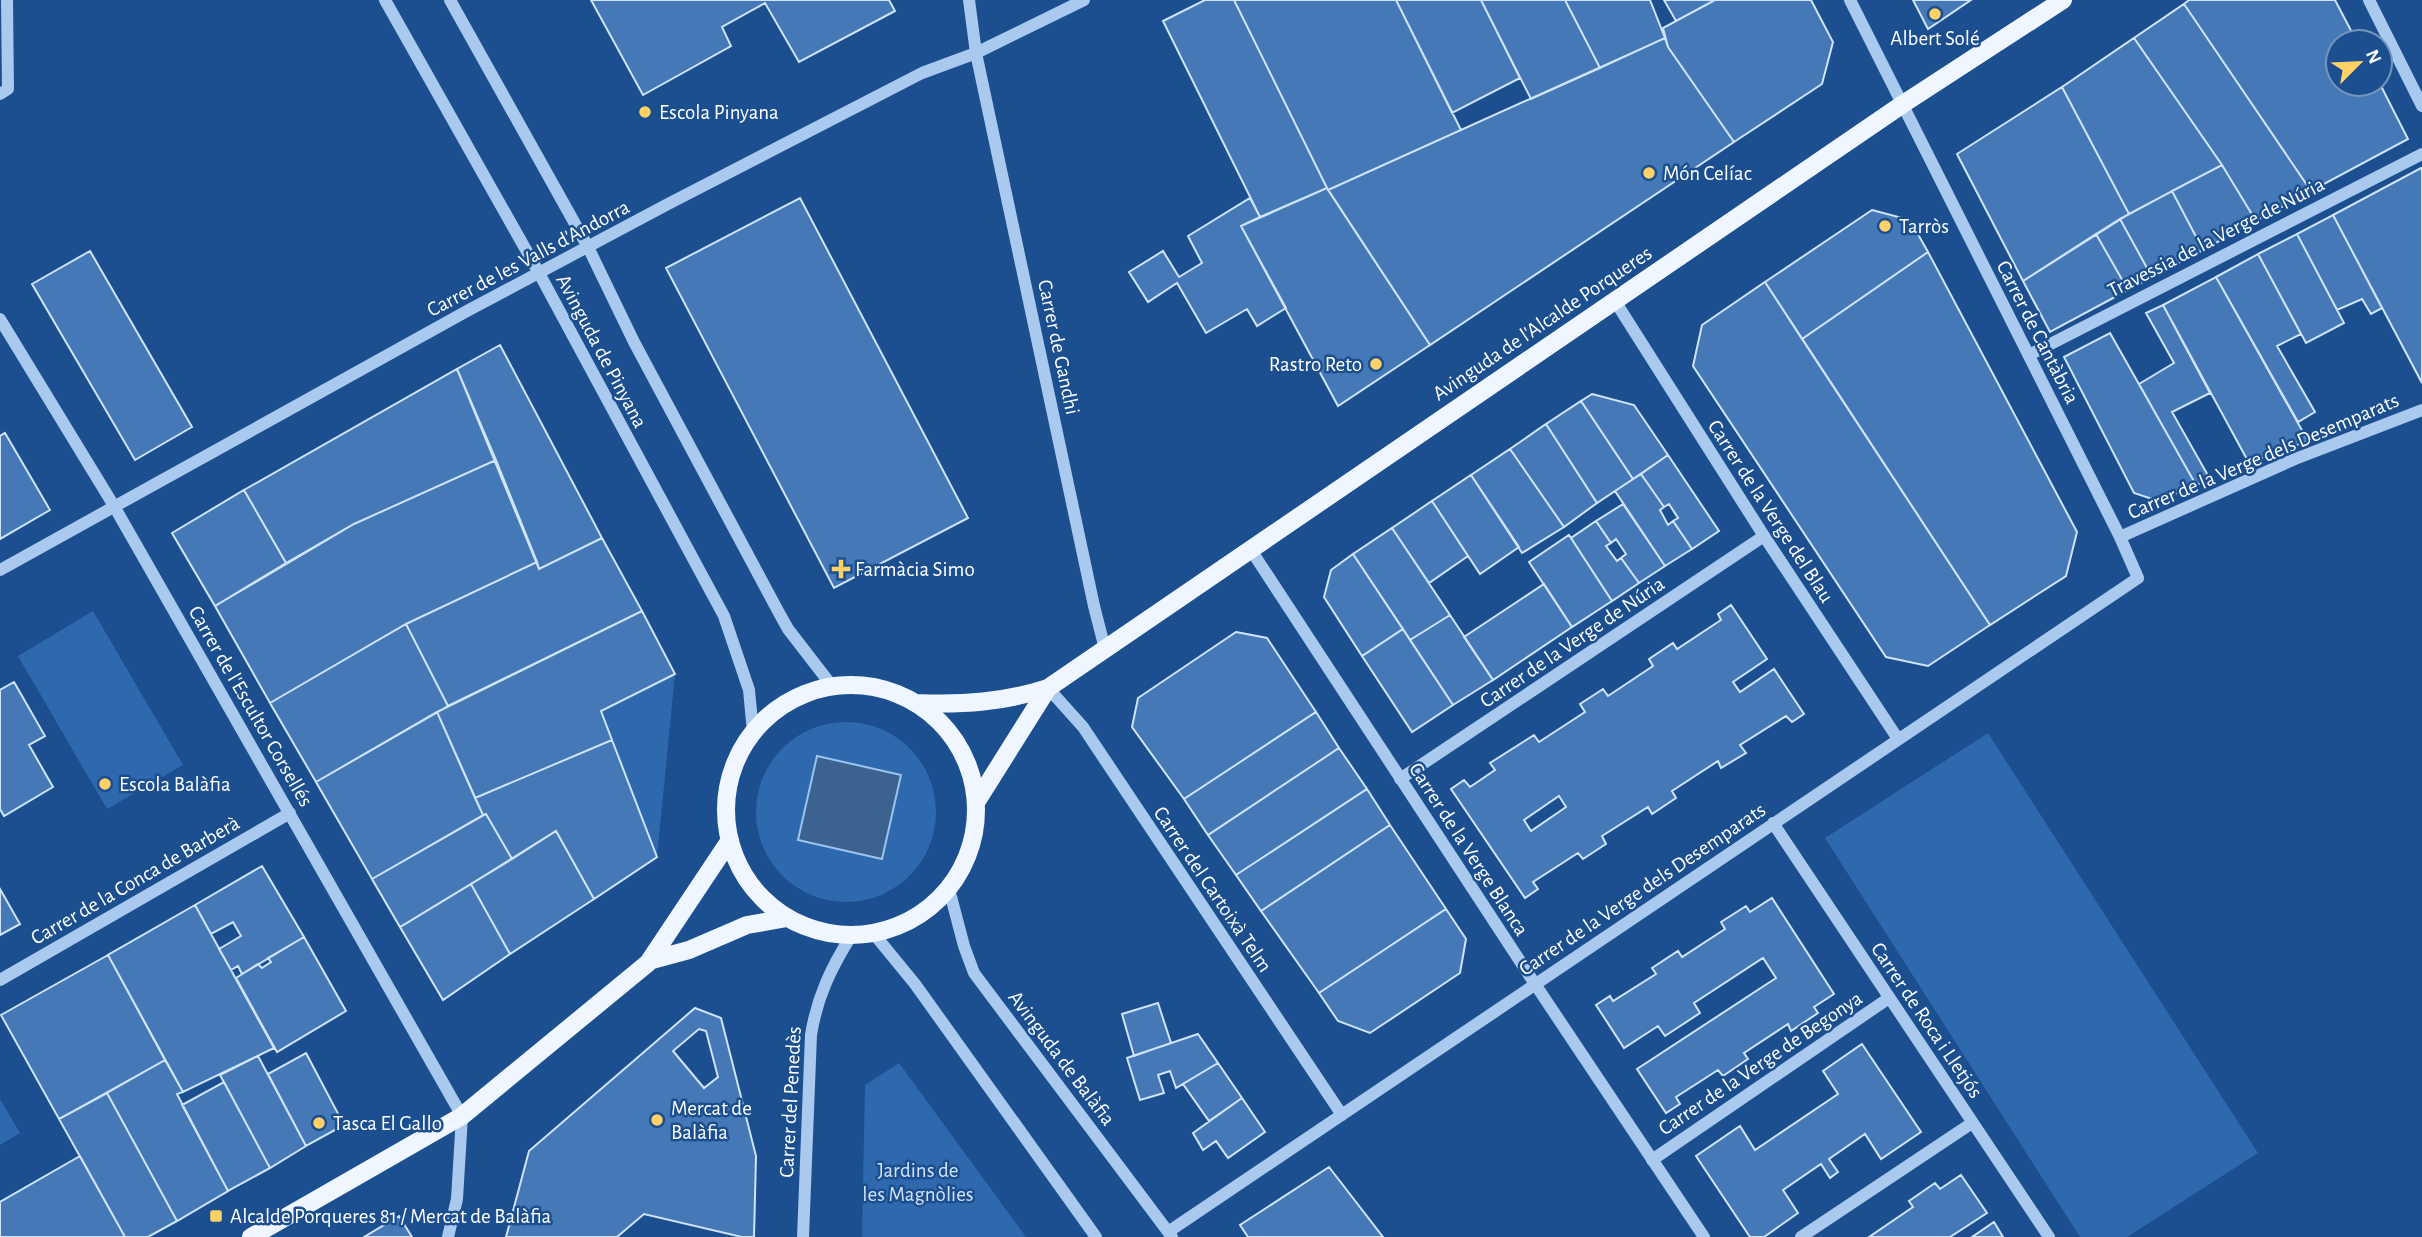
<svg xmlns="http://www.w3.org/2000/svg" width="2422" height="1237" viewBox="0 0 2422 1237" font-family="'Alegreya Sans',sans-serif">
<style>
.green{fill:#2e69ad}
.water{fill:#3c6290;stroke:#9cc4f0;stroke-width:2}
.building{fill:#4478b7;stroke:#cfe3fa;stroke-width:2;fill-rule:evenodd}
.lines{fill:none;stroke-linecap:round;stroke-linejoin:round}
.minor{stroke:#a9c9ee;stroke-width:12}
.major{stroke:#f0f6ff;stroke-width:18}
.poi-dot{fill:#ffd166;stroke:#1b4f8f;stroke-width:2.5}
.labels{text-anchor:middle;stroke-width:5;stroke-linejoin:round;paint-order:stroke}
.poi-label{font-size:21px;fill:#fff;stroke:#1b4f8f;text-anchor:start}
.street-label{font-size:21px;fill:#fff;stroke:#1b4f8f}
.park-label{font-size:21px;fill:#cfe3fa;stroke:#1b4f8f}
</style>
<rect width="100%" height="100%" fill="#1b4f8f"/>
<path class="green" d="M93 611 183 765 107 809 18 656Z
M675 674 657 857 601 711Z
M756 812a90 90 0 1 1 180 0a90 90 0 1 1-180 0Z
M1988 733 2258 1153 2127 1237H2080L1825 838Z
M899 1063 1026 1237H862L865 1085Z
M0 1099 20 1133 0 1145Z"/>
<path class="water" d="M817 756 901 775 882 859 798 840Z"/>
<path class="building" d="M591 0H889L895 11 799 62 765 3 722 27 731 46 643 95Z
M1205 0H1234L1327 188 1260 217 1163 21Z
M1234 0H1396L1461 130 1328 190Z
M1396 0H1481L1520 78 1452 113Z
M1481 0H1565L1600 68 1531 99Z
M1565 0H1650L1665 38 1600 68Z
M1664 0H1715L1676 21Z
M1715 0H1811L1833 42 1822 84 1734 142 1668 47 1663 28Z
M1913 0H1971L1928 29Z
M2189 0H2335L2357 42H2338V84H2380L2408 139 2311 191 2184 4Z
M2184 4 2311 191 2256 221 2222 165 2134 38Z
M1665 38 1668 47 1734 142 1430 345 1328 190Z
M2134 38 2222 165 2129 214 2062 87Z
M2062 87 2129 214 2023 281 1957 154Z
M2222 165 2256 221 2203 250 2172 191Z
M2421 168 2422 169V383L2333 215Z
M1327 188 1430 345 1338 406 1241 226Z
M2172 191 2203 250 2152 277 2120 219Z
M800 198 968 518 834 588 666 268Z
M1250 198 1260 217 1241 226 1286 308 1257 326 1247 309 1206 333 1177 283 1148 302 1129 272 1163 251 1179 277 1202 263 1188 236Z
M1872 210 1910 220 1928 252 1802 339 1765 282Z
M2333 215 2382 308 2371 314 2362 299 2337 310 2297 234Z
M2120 219 2152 277 2128 290 2096 234Z
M2096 234 2128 290 2050 332 2023 281Z
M2297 234 2344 323 2306 343 2258 254Z
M90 251 192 427 135 460 32 284Z
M1928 252 2077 532 2066 576 1990 625 1802 339Z
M2258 254 2301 334 2277 346 2315 412 2298 422 2216 277Z
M2216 277 2308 441 2249 463 2163 305Z
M1765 282 1990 625 1928 666 1886 657 1693 366 1702 325Z
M2163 305 2210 393 2172 412 2210 479 2196 485 2139 384 2174 363 2146 313Z
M2110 333 2196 485 2158 501 2134 493 2064 357Z
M500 345 602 538 539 569 457 369Z
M457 369 496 460 354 524 286 563 244 490Z
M1592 394 1634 405 1668 455 1633 479 1581 401Z
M1581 401 1633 479 1597 503 1546 424Z
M1546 424 1597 503 1564 527 1510 449Z
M5 433 50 510 0 539V436Z
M1510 449 1564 527 1522 553 1471 475Z
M1668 455 1719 531 1692 549 1673 521 1678 518 1669 504 1664 507 1641 474Z
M496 460 537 562 406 624 270 703 215 606 354 524Z
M1641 474 1664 507 1660 510 1668 525 1673 521 1692 549 1665 566 1615 491Z
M1471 475 1519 547 1480 574 1432 501Z
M244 490 286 563 215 606 172 533Z
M1432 501 1468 556 1429 583 1392 528Z
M1623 504 1665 566 1639 583 1621 558 1626 554 1616 539 1611 543 1596 521Z
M1596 521 1611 543 1606 546 1617 561 1621 558 1639 583 1612 601 1571 538Z
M1392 528 1450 615 1410 640 1353 554Z
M1569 535 1612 601 1572 627 1529 562Z
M602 538 642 611 448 706 406 624 537 562 539 569Z
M1353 554 1403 629 1362 656 1324 597 1331 570Z
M1544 584 1572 627 1493 680 1464 637Z
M1731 605 1767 659 1733 682 1740 692 1774 669 1804 714 1792 722 1786 716 1740 745 1746 753 1721 768 1718 761 1672 791 1676 798 1652 814 1648 807 1602 836 1606 844 1583 859 1578 853 1533 882 1538 889 1525 898 1451 789 1464 780 1470 787 1495 770 1490 763 1534 735 1539 742 1585 712 1580 704 1603 689 1608 696 1653 666 1649 659 1673 643 1677 649 1721 620 1718 614ZM1559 796 1566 807 1531 831 1524 820Z
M642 611 675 674 601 711 612 740 475 798 437 712Z
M1450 615 1493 680 1453 705 1410 640Z
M406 624 448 706 316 782 270 703Z
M1403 629 1453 705 1412 732 1362 656Z
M1236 632 1267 638 1316 712 1184 799 1132 727 1138 698Z
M14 682 45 736 29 745 53 787 4 816 0 809V690Z
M437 712 483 815 372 879 316 782Z
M1316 712 1339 748 1208 835 1184 799Z
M612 740 657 857 594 899 556 831 512 859 486 814 483 815 475 798Z
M1339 748 1367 789 1236 875 1208 835Z
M1367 789 1390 825 1261 911 1236 875Z
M486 814 512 859 400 927 372 879Z
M1390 825 1446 909 1319 993 1261 911Z
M556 831 594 899 510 954 471 884Z
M262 866 304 937 242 974 238 966 231 970 219 949 241 936 233 922 211 934 195 905Z
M471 884 510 954 443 1000 400 927Z
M0 889 20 924 0 935Z
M1772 898 1834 994 1814 1007 1818 1013 1791 1031 1788 1024 1744 1053 1748 1059 1723 1076 1718 1070 1676 1097 1680 1104 1666 1113 1637 1069 1776 978 1763 958 1694 1003 1700 1013 1665 1036 1658 1026 1624 1048 1596 1005 1610 996 1613 1001 1656 974 1652 968 1678 951 1682 957 1725 929 1721 922 1746 906 1750 912Z
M195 905 274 1048 183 1092 108 955Z
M1446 909 1466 939 1460 973 1370 1033 1338 1021 1319 993Z
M304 937 346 1011 277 1052 236 978 258 964 262 968 271 962 268 958Z
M108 955 165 1060 59 1119 1 1015Z
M1158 1003 1171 1043 1134 1056 1122 1014Z
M695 1008 721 1018 756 1156 754 1237H742L644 1214 617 1237H506L529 1151ZM699 1029 706 1031 718 1077 704 1088 673 1051Z
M1198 1034 1218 1063 1176 1088 1170 1071 1158 1075 1164 1093 1140 1100 1127 1058Z
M1862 1044 1921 1132 1881 1159 1865 1134 1829 1159 1838 1172 1830 1178 1821 1164 1783 1190 1798 1213 1764 1237H1750L1696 1156 1740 1126 1755 1150 1838 1094 1823 1071Z
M306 1053 344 1125 306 1146 268 1074Z
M258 1056 306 1146 270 1168 220 1075Z
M165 1060 183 1092 177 1094 228 1191 177 1221 107 1093Z
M1218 1063 1242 1098 1209 1121 1183 1084Z
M224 1082 270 1168 228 1191 182 1105Z
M107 1093 177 1221 148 1237H125L59 1119Z
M1242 1098 1265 1132 1228 1158 1216 1141 1203 1150 1193 1133Z
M80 1156 125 1237H0V1202Z
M1329 1167 1383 1237H1248L1240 1225Z
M1961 1175 1987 1213 1950 1237H1869L1913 1207 1909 1201 1935 1183 1940 1189Z
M399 1216 412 1237H364Z
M1994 1222 2003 1237H1972Z"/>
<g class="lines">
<path class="minor" d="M385 0 539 273 724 616 749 690 753 732
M450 0 588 247 634 342 778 611 788 629 832 686
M969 0 976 53 1094 606 1105 649
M2369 0 2422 106
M0 94 8 89 7 0
M1615 301 1764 536 1898 739
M0 319 114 506 462 1116 457 1199 448 1237
M2029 355 2422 154
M2120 537 2295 459 2422 410
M1251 550 1535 984 1704 1237
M0 570 467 311 668 204 922 73 976 53 1084 0
M1048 688 1083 727 1342 1115
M1400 779 1764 536
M1773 823 2049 1237
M949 889 964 946 974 973 1172 1237
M874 934 915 984 1096 1237
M0 980 290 813
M1652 1160 1889 998
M1168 1232 2138 578 2120 537 1850 0
M803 1237 811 1035C817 997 831 968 851 936
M1801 1237 1972 1123"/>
<path class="major" d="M726 810a125 125 0 1 1 250 0a125 125 0 1 1-250 0Z
M917 703C963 705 1004 702 1048 688L1903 104 2063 0
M977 801 1048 688
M652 960 689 950 747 925 787 918
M251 1237 462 1116 648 963 730 840"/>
</g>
<g class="poi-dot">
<circle cx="1935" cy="14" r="7"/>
<circle cx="645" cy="112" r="7"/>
<circle cx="1649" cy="173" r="7"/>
<circle cx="1885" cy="226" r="7"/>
<circle cx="1376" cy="364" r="7"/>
<path d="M837.5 558.5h7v7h7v7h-7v7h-7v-7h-7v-7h7z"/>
<circle cx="105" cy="784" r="7"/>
<circle cx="657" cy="1120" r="7"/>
<circle cx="319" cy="1123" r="7"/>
<rect x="209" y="1209" width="14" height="14" rx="3.5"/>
</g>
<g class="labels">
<g class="poi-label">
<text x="1935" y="45" text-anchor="middle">Albert Solé</text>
<text x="659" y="119">Escola Pinyana</text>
<text x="1663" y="180">Món Celíac</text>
<text x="1899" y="233">Tarròs</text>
<text x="1362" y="371" text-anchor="end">Rastro Reto</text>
<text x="855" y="576">Farmàcia Simo</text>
<text x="119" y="791">Escola Balàfia</text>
<text x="671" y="1115">Mercat de<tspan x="671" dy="24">Balàfia</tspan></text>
<text x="333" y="1130">Tasca El Gallo</text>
<text x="230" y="1223">Alcalde Porqueres 81 / Mercat de Balàfia</text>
</g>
<g class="street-label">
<text transform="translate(2216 237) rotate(-27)" y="7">Travessia de la Verge de Núria</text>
<text transform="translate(528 258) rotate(-28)" y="7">Carrer de les Valls d'Andorra</text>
<text transform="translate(1542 323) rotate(-34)" y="7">Avinguda de l'Alcalde Porqueres</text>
<text transform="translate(2038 332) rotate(63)" y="7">Carrer de Cantàbria</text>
<text transform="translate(1059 347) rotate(78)" y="7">Carrer de Gandhi</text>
<text transform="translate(602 351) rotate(62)" y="7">Avinguda de Pinyana</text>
<text transform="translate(2263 456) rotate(-23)" y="7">Carrer de la Verge dels Desemparats</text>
<text transform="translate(1771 511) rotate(57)" y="7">Carrer de la Verge del Blau</text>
<text transform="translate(1572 642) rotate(-34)" y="7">Carrer de la Verge de Núria</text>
<text transform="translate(251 706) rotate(60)" y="7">Carrer de l'Escultor Corsellés</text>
<text transform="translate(1469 849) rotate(57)" y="7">Carrer de la Verge Blanca</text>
<text transform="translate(135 880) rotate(-30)" y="7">Carrer de la Conca de Barberà</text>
<text transform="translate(1213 889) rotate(56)" y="7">Carrer del Cartoixà Telm</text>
<text transform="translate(1642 889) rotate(-34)" y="7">Carrer de la Verge dels Desemparats</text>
<text transform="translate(1927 1020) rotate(56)" y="7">Carrer de Roca i Lletjós</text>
<text transform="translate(1062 1058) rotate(53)" y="7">Avinguda de Balàfia</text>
<text transform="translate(1760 1063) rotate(-34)" y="7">Carrer de la Verge de Begonya</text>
<text transform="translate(790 1102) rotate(-87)" y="7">Carrer del Penedès</text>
</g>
<g class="park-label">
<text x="918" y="1177">Jardins de<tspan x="918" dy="24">les Magnòlies</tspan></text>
</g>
</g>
<g transform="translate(2359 63) rotate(66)"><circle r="33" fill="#1b4f8f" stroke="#7695bc" stroke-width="2"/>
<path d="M0-5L12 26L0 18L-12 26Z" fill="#ffd166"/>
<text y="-10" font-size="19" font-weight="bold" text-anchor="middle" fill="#ffffff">N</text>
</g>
</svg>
